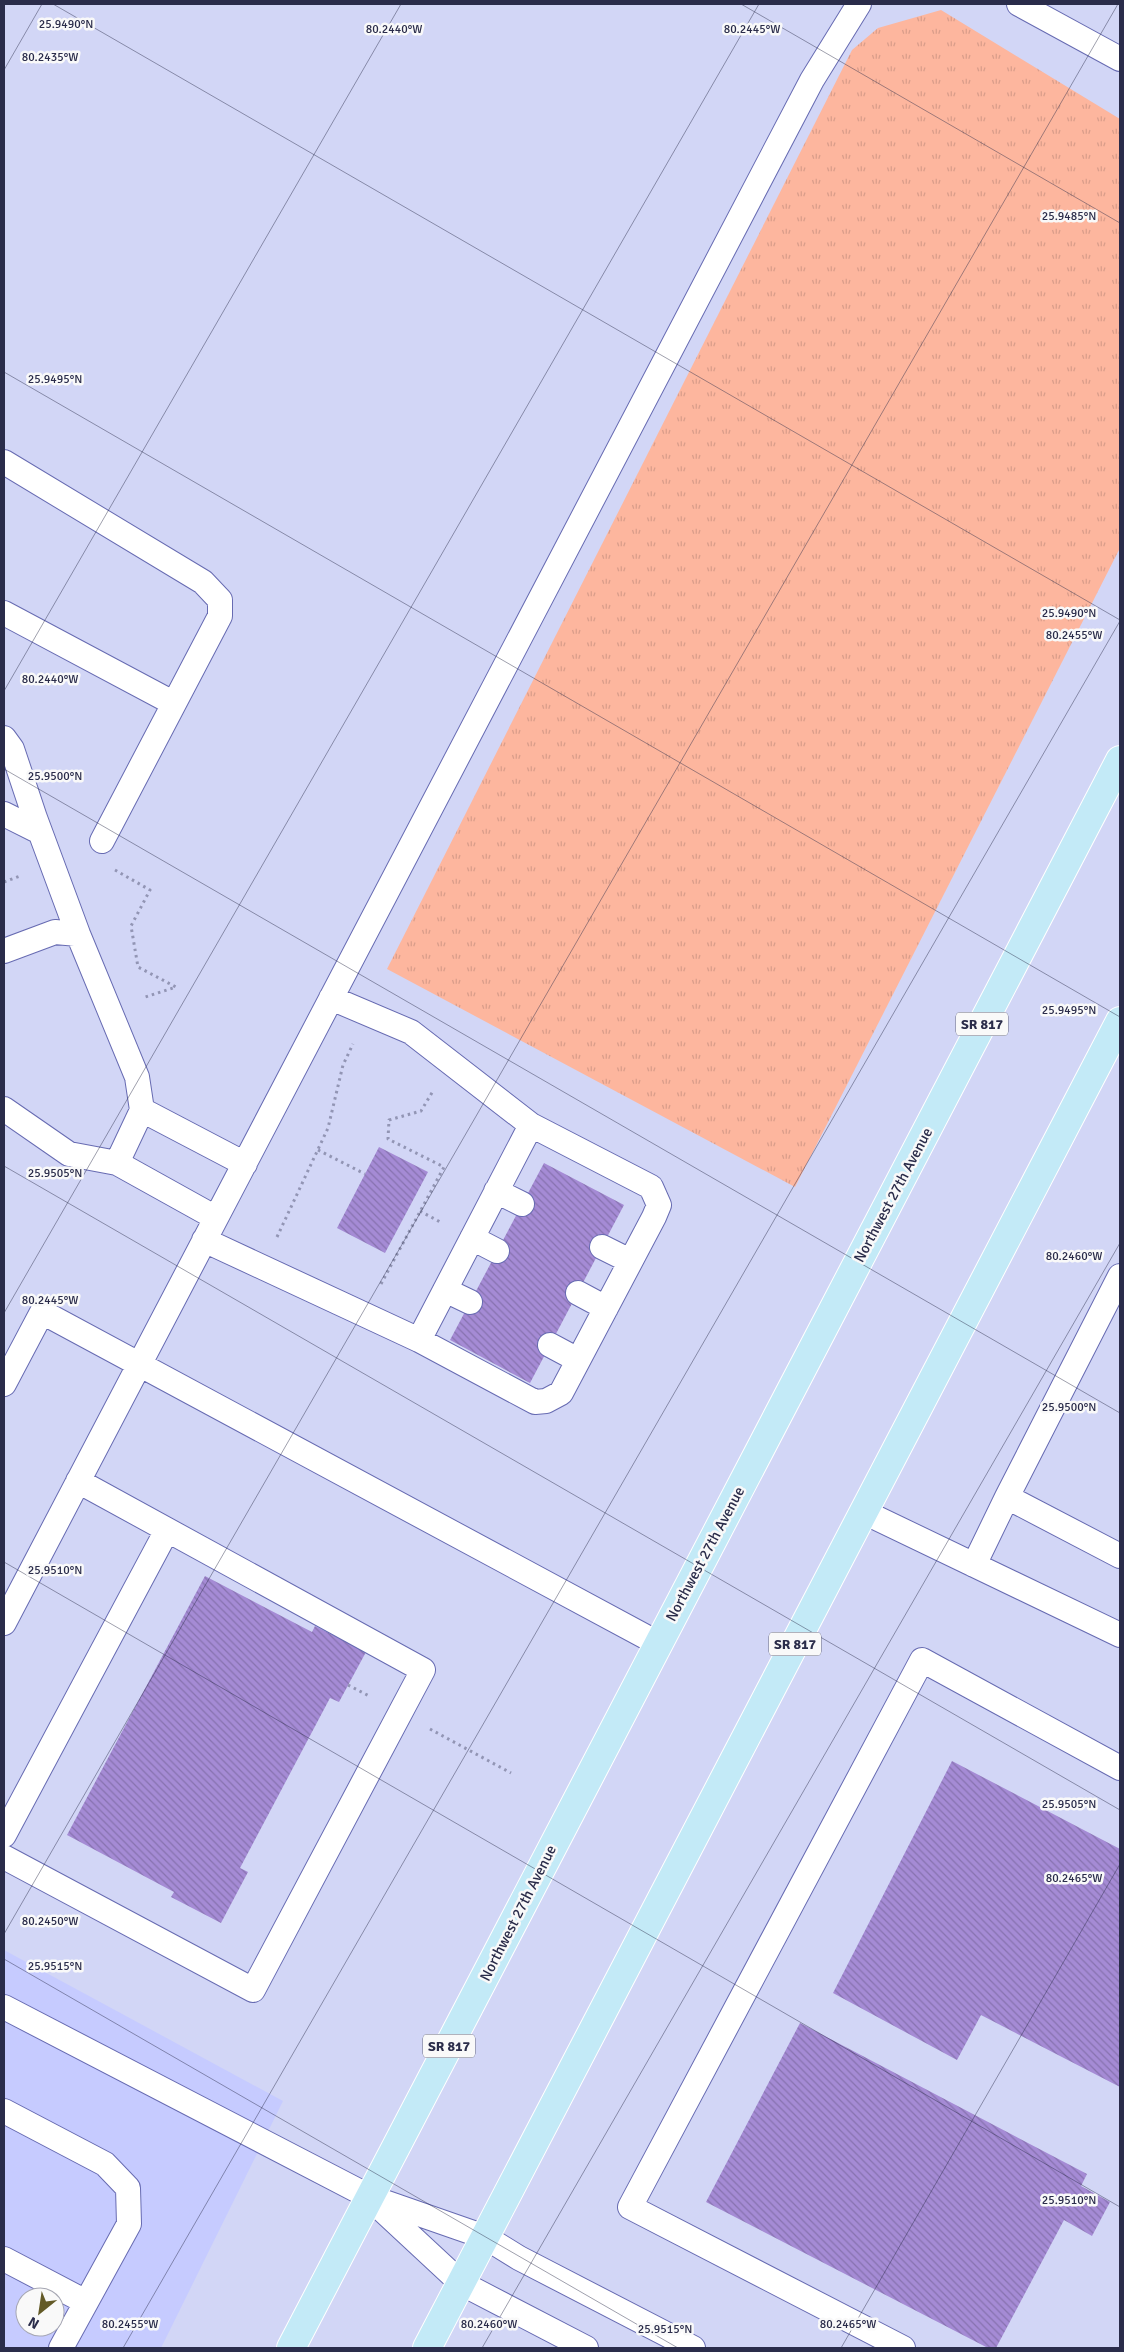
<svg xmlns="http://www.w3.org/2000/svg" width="1124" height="2352" viewBox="0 0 1124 2352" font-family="Signika,sans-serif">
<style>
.built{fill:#c6cbff;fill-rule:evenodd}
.grass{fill:url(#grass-tufts)}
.building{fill:url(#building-back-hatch)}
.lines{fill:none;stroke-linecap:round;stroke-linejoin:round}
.service-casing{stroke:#676bb2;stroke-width:26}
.primary-casing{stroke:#fff;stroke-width:30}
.path{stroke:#9295b4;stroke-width:3;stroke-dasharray:2.5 4;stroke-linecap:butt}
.service{stroke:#fff;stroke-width:24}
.primary{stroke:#c3eaf7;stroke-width:28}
.ticks{fill:none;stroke:#2a2c4a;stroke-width:1;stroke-opacity:0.45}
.labels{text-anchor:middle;stroke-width:5;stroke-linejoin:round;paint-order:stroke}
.shield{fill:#f9f9f9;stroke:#686a7e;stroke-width:1}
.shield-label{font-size:14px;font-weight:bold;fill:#2a2c4a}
.street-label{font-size:15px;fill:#2a2c4a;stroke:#f9f9f9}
.ticks-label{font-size:12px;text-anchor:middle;fill:#2a2c4a;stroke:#f9f9f9;stroke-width:5;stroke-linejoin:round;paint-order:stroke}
</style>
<defs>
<pattern id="grass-tufts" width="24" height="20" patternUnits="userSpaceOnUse" patternTransform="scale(1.25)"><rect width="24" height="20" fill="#fdb69e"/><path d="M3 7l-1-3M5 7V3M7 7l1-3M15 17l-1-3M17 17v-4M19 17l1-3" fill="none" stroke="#d99d8a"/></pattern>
<pattern id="building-back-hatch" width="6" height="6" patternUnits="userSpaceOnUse" patternTransform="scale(1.25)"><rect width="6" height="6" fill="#a58bd5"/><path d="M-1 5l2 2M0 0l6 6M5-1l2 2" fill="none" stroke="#8772af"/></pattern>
</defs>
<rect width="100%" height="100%" fill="#d2d6f6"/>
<path class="built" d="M4 1950 283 2101 161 2348H4ZM25 2297H55V2327H25Z"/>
<path class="grass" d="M941 10 1120 119V548L795 1187 387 969 852 50 878 28Z"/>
<path class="building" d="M379 1147 428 1172 385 1253 337 1228Z
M544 1163 624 1205 530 1383 450 1340Z
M205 1576 312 1632 315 1626 366 1652 339 1702 330 1698 240 1868 248 1872 221 1923 171 1897 174 1892 67 1835Z
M952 1761 1120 1849V2087L981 2015 957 2060 833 1993Z
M800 2023 1087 2174 1081 2186 1110 2202 1092 2236 1064 2220 996 2348H988L706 2202Z"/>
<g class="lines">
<defs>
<path id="service" d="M1019 4 1120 59
M4 462 203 582 220 600V616L102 841
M4 613 173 703
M4 738 12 749 35 818 78 934
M4 814 40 832
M4 951 55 932 78 934 137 1077 142 1110 117 1163 69 1154 4 1109
M142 1110 245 1164
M117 1163 216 1218
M496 1191 522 1204
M472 1238 497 1251
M204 1240 419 1340 531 1125 411 1032 331 998
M602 1247 630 1261
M1120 1276 1007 1497 1120 1556
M445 1290 470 1302
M578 1293 606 1308
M419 1340 535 1402 546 1401 561 1393 654 1217 659 1205 651 1187 531 1125
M550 1345 578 1360
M4 1384 42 1312 659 1644
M864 1512 1120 1635
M974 1565 1007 1497
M4 1623 812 80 859 4
M4 1835 167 1530
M4 1857 253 1990 423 1670 78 1481
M4 2007 370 2197 485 2237 519 2258 693 2348
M4 2111 105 2164 128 2188 129 2224 61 2348
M376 2204 461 2283 586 2348
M4 2259 86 2302
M903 2348 630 2207 922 1660 1120 1768"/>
<path id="primary" d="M291 2348 1120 760
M427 2348 1120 1021"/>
</defs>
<use href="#service" class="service-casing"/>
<use href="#primary" class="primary-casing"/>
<path class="path" d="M115 870 150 890 131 926 138 967 176 987 142 998
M4 882 20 876
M318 1150 365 1174
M420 1211 442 1223
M277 1237 328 1128 343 1065 353 1044
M381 1284 444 1167 388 1139 389 1120 421 1111 433 1091
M348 1685 371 1697
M430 1729 511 1773"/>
<use href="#service" class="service"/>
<use href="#primary" class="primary"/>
</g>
<path class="ticks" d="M53 4 1120 620M741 4 1120 223M4 70 42 4M4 372 1120 1017M4 691 401 4M4 769 1120 1413M4 1166 1120 1810M4 1313 759 4M4 1562 1120 2207M4 1934 1118 4M4 1959 678 2348M123 2348 1120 621M482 2348 1120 1243M841 2348 1120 1864"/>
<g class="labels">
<g class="shield">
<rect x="956" y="1012.5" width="52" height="23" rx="4"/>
<rect x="769" y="1632.5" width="52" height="23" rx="4"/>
<rect x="423" y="2034.5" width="52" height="23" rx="4"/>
</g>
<g class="shield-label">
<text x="982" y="1029">SR 817</text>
<text x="795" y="1649">SR 817</text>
<text x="449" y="2051">SR 817</text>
</g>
<g class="street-label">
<text transform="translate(893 1195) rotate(-62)" y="5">Northwest 27th Avenue</text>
<text transform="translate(705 1554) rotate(-62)" y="5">Northwest 27th Avenue</text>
<text transform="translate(518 1913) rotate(-63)" y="5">Northwest 27th Avenue</text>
</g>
</g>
<g class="ticks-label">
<text x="66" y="28">25.9490°N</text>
<text x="394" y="33">80.2440°W</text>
<text x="752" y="33">80.2445°W</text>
<text x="50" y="61">80.2435°W</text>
<text x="1069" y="220">25.9485°N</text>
<text x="55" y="383">25.9495°N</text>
<text x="1069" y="617">25.9490°N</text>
<text x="1074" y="639">80.2455°W</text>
<text x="50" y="683">80.2440°W</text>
<text x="55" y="780">25.9500°N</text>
<text x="1069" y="1014">25.9495°N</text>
<text x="55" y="1177">25.9505°N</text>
<text x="1074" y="1260">80.2460°W</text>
<text x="50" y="1304">80.2445°W</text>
<text x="1069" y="1411">25.9500°N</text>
<text x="55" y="1574">25.9510°N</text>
<text x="1069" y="1808">25.9505°N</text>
<text x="1074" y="1882">80.2465°W</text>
<text x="50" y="1925">80.2450°W</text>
<text x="55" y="1970">25.9515°N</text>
<text x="1069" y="2204">25.9510°N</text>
<text x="130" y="2328">80.2455°W</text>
<text x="489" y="2328">80.2460°W</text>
<text x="848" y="2328">80.2465°W</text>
<text x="665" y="2333">25.9515°N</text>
</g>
<rect width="1124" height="2352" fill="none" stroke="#2a2c4a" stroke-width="10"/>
<g transform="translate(40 2312) rotate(210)"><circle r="24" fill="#f9f9f9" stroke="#a6a7b3"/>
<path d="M0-4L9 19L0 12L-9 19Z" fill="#635a27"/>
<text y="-8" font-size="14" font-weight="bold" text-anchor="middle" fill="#2a2c4a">N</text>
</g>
</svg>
